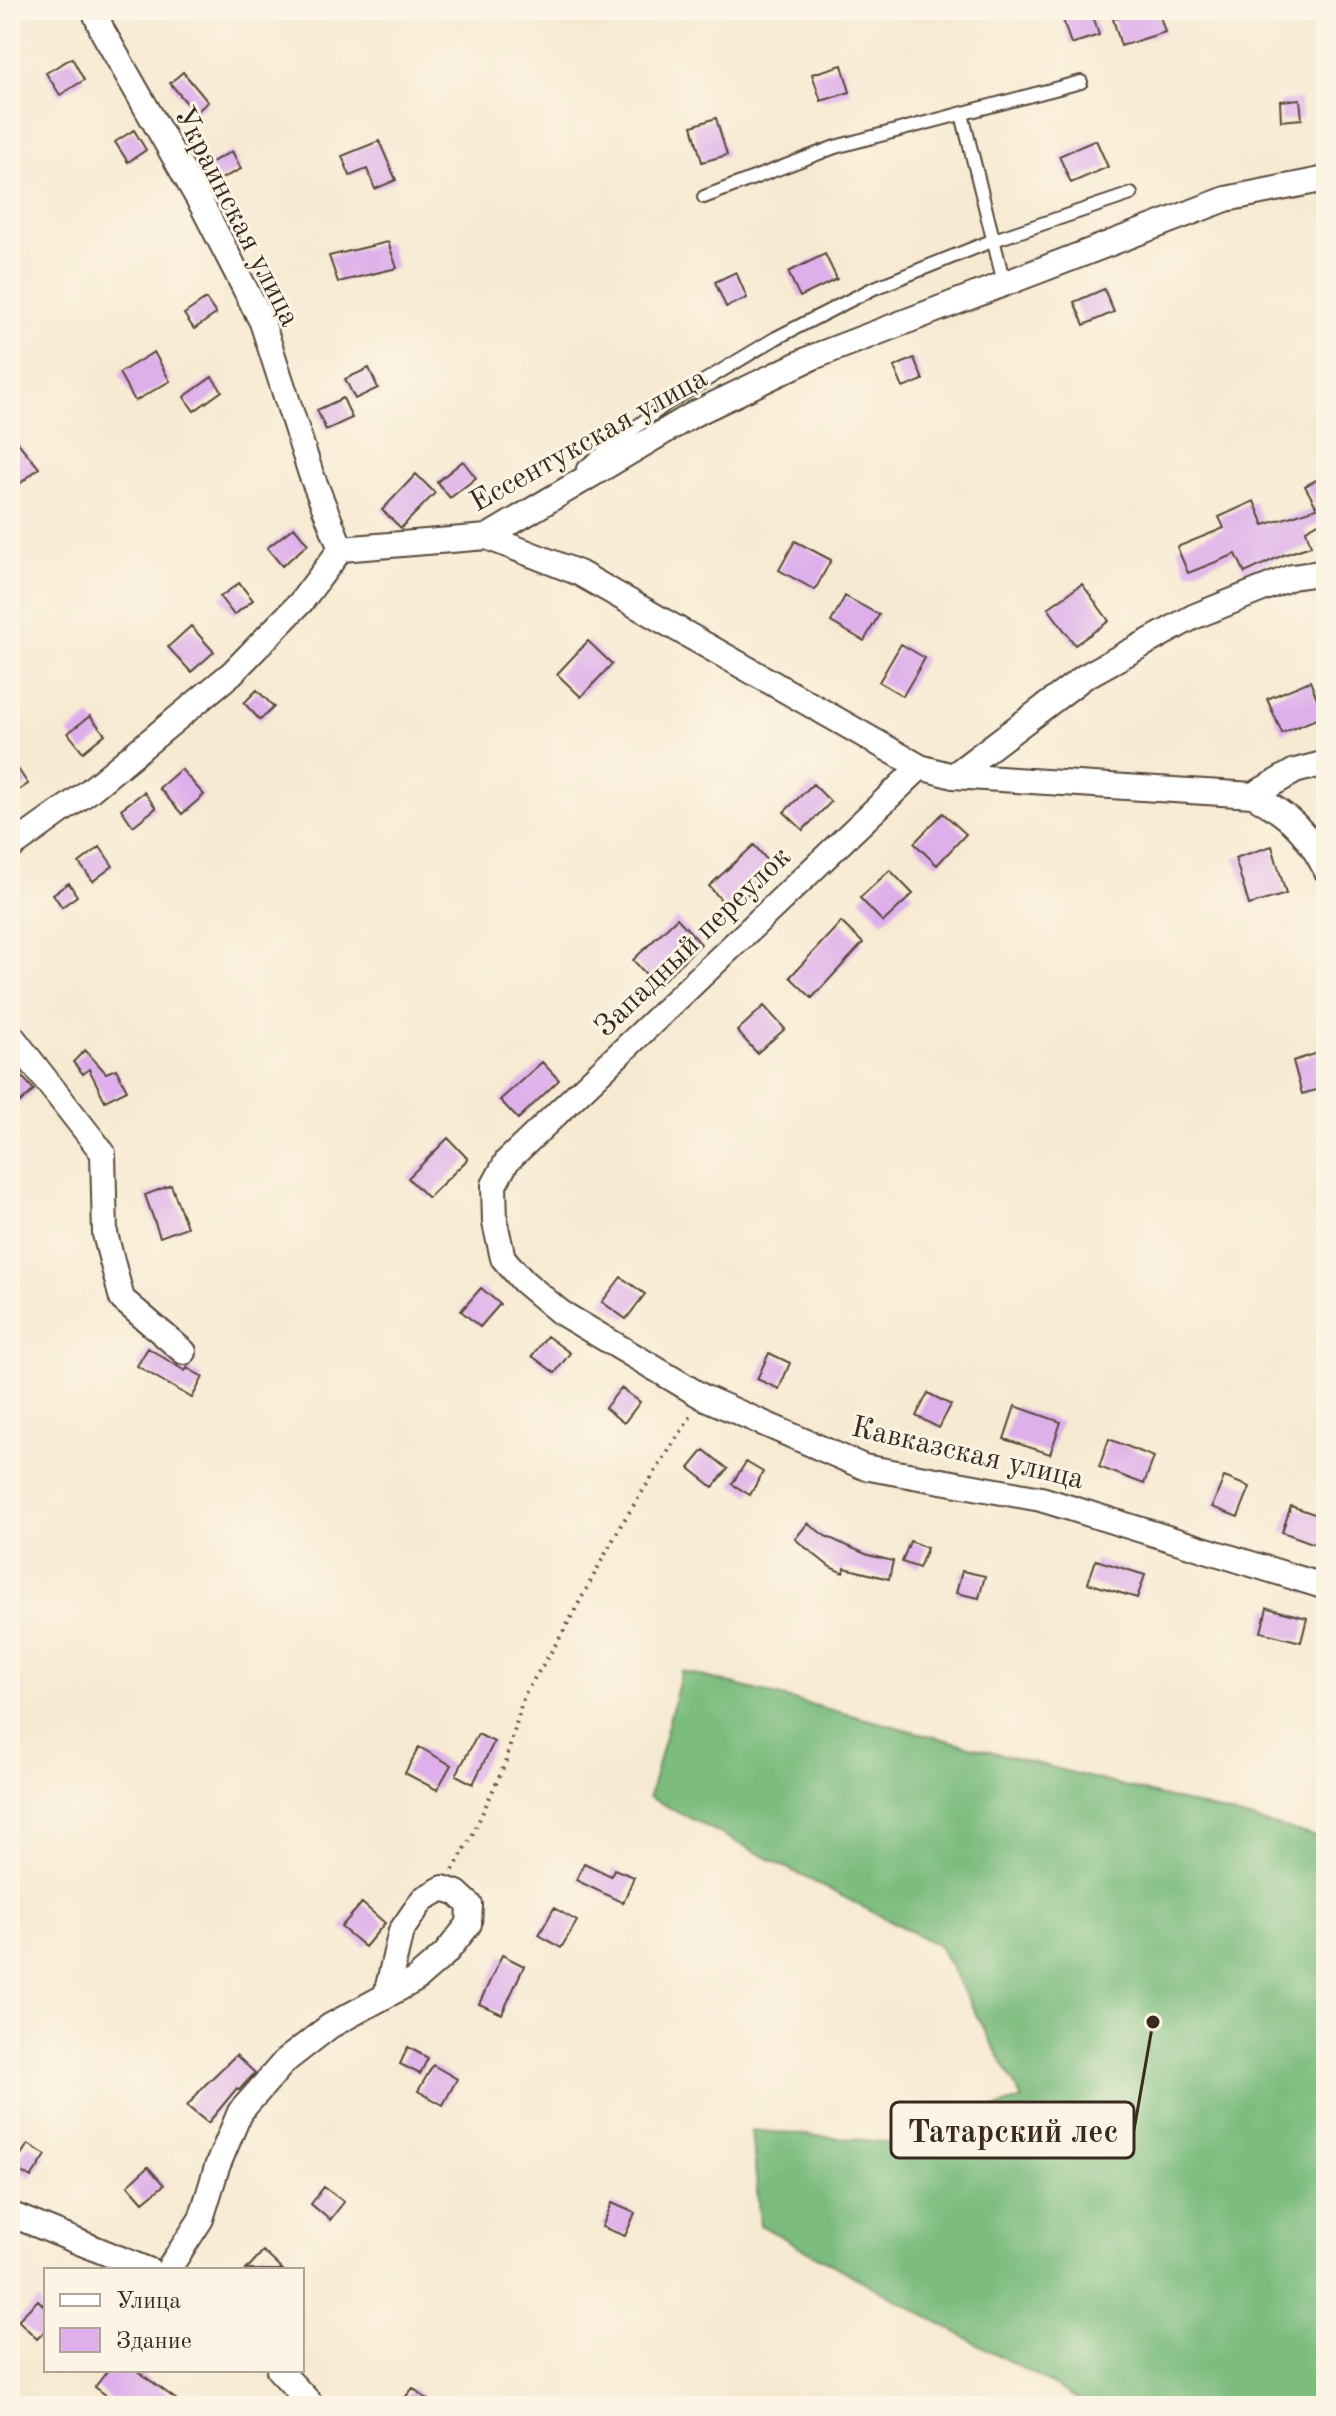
<svg xmlns="http://www.w3.org/2000/svg" width="1336" height="2416" viewBox="0 0 1336 2416" font-family="'Old Standard TT',serif">
<style>
.forest{fill:#7bbc7e;stroke:#5b734e;stroke-width:2}
.building{fill:#deafea}
.lines{fill:none;stroke-linecap:round;stroke-linejoin:round}
.service-casing{stroke:#574739;stroke-width:16}
.minor-casing{stroke:#574739;stroke-width:28}
.path{stroke:#574739;stroke-width:4;stroke-dasharray:2 6;stroke-linecap:butt}
.service{stroke:#fff;stroke-width:12}
.minor{stroke:#fff;stroke-width:24}
.labels{text-anchor:middle;stroke-width:6;stroke-linejoin:round;paint-order:stroke}
.street-label{font-size:30px;fill:#3b2a1e;stroke:#fcf5e5}
.leader{fill:none;stroke:#3b2a1e;stroke-width:3}
.callout-dot{fill:#3b2a1e;stroke:#fcf5e5;stroke-width:3}
.callout{fill:#fcf5e5;stroke:#3b2a1e;stroke-width:3}
.callout-label{font-size:32px;text-anchor:middle;font-weight:bold;fill:#3b2a1e}
</style>
<rect width="100%" height="100%" fill="#fcf5e5"/>
<filter id="ink" filterUnits="userSpaceOnUse"><feTurbulence type="fractalNoise" baseFrequency=".0125" numOctaves="2"/><feDisplacementMap in="SourceGraphic" scale="16" xChannelSelector="R" yChannelSelector="G"/><feConvolveMatrix kernelMatrix="1 2 1 2 8 2 1 2 1" color-interpolation-filters="sRGB"/></filter>
<filter id="wash" filterUnits="userSpaceOnUse"><feTurbulence type="fractalNoise" baseFrequency=".006" numOctaves="4" result="noise"/><feDisplacementMap in="SourceGraphic" scale="32" xChannelSelector="R" yChannelSelector="G"/><feGaussianBlur stdDeviation="1.8" result="paint"/><feColorMatrix in="noise" values="0 0 0 0 0 0 0 0 0 0 0 0 0 0 0 0 0 1.4 0 .05"/><feComposite in="paint" operator="in"/></filter>
<g filter="url(#wash)">
<rect width="100%" height="100%" fill="#f7ead3"/>
<path class="forest" d="M682 1671 1326 1839V2406H1091L760 2225 752 2130 897 2143 1022 2099 939 1946 649 1797Z"/>
<g id="blocks">
<path class="building" d="M1084 10H1091L1099 35 1071 44 1062 17Z
M1142 10H1158L1165 32 1121 46 1113 19Z
M72 58 84 80 60 95 46 73Z
M842 65 850 92 821 101 812 74Z
M183 72 208 102 195 113 170 83Z
M1300 99 1302 119 1281 121 1280 101Z
M716 118 727 155 702 162 692 126Z
M134 130 146 150 128 162 115 142Z
M1096 140 1108 167 1071 183 1059 156Z
M379 141 396 180 375 189 367 169 350 176 342 156Z
M232 151 241 169 217 181 208 164Z
M388 242 397 268 338 282 329 256Z
M825 254 837 279 800 297 788 272Z
M736 272 747 298 726 307 715 282Z
M1104 289 1114 312 1084 325 1074 302Z
M206 299 216 314 194 329 184 314Z
M154 352 170 381 135 401 119 373Z
M914 358 923 380 903 388 894 367Z
M369 368 378 388 355 399 345 379Z
M212 377 222 391 194 411 184 397Z
M343 398 352 418 326 430 317 410Z
M10 433 39 468 17 486 10 478Z
M463 461 476 478 450 498 437 482Z
M416 474 435 493 401 528 382 510Z
M1326 475V524L1324 520 1306 530 1311 546 1283 555 1245 573 1236 554 1188 573 1177 547 1224 528 1219 517 1254 501 1264 525 1317 508 1305 486Z
M294 527 308 544 282 566 267 548Z
M795 541 831 560 815 590 779 570Z
M239 583 253 600 234 615 220 597Z
M1082 584 1109 621 1075 645 1048 608Z
M845 596 879 615 864 641 831 622Z
M191 626 214 652 191 672 168 647Z
M588 641 612 664 581 697 557 674Z
M901 644 925 658 903 696 879 682Z
M1310 681 1324 716 1282 733 1267 699Z
M257 690 274 707 260 720 244 703Z
M90 716 105 734 83 752 68 733Z
M10 757 28 784 10 796Z
M181 769 204 795 182 814 159 788Z
M813 784 831 802 803 830 784 812Z
M144 792 156 808 133 826 121 809Z
M943 813 966 834 937 865 914 843Z
M754 845 775 869 730 910 709 886Z
M1272 846 1286 894 1249 905 1235 858Z
M100 847 113 866 93 881 79 863Z
M890 870 913 894 883 922 860 898Z
M69 883 77 896 62 907 53 894Z
M677 918 701 944 657 986 633 960Z
M841 922 863 943 812 998 790 977Z
M764 1006 785 1029 757 1053 737 1031Z
M85 1050 106 1073 116 1069 127 1090 105 1101 89 1069 83 1074 73 1062Z
M1318 1053 1326 1087 1302 1094 1293 1061Z
M542 1062 559 1080 518 1119 500 1100Z
M20 1074 34 1090 20 1103 10 1093V1083Z
M448 1138 468 1159 428 1198 408 1178Z
M171 1185 187 1227 160 1237 145 1195Z
M621 1277 645 1294 626 1319 602 1302Z
M481 1288 500 1304 480 1327 461 1311Z
M547 1336 570 1353 555 1373 532 1356Z
M148 1348 185 1371 187 1368 203 1377 192 1398 137 1366Z
M769 1353 790 1363 779 1389 757 1379Z
M621 1388 640 1402 624 1423 605 1408Z
M928 1393 951 1405 939 1428 916 1416Z
M1015 1406 1061 1422 1050 1454 1004 1439Z
M1109 1439 1154 1457 1144 1484 1099 1467Z
M704 1450 728 1469 713 1487 689 1468Z
M746 1462 763 1472 750 1495 732 1484Z
M1224 1477 1250 1487 1238 1517 1212 1507Z
M1291 1506 1326 1518V1548L1282 1532Z
M808 1523 825 1536 868 1555 893 1561 889 1579 845 1568 843 1573 830 1567 795 1539Z
M910 1541 927 1548 919 1568 902 1562Z
M1096 1560 1145 1575 1137 1598 1088 1583Z
M962 1571 985 1576 979 1598 956 1593Z
M1267 1608 1307 1618 1301 1642 1261 1632Z
M478 1734 494 1742 473 1784 456 1775Z
M419 1747 451 1765 437 1790 405 1773Z
M584 1863 611 1876 614 1869 634 1877 623 1903 576 1880Z
M362 1903 385 1923 365 1947 341 1927Z
M554 1908 577 1921 561 1948 539 1935Z
M502 1955 524 1966 502 2014 479 2004Z
M408 2047 428 2058 420 2074 400 2064Z
M236 2055 255 2073 239 2090 237 2088 208 2123 187 2106 204 2086Z
M433 2065 457 2079 443 2105 418 2091Z
M28 2144 46 2155 31 2178 13 2167Z
M148 2167 164 2185 143 2202 128 2185Z
M324 2187 344 2202 330 2220 311 2204Z
M612 2203 635 2213 625 2236 602 2227Z
M263 2251 283 2270H246Z
M38 2300 46 2308V2330L37 2339 18 2320Z
M108 2370H136L185 2406H121L95 2387Z
M413 2388 435 2406H398Z"/>
</g>
</g>
<g filter="url(#ink)">
<use href="#blocks" fill-opacity="0" stroke="#574739" stroke-width="2"/>
<g class="lines">
<defs>
<path id="service" d="M962 114 1004 283
M704 197 835 147 1081 82
M583 468 666 404 776 338 872 289 994 240 1131 194"/>
<path id="minor" d="M94 10 103 32 203 207 262 322 311 474 341 549
M487 537 579 573 920 767 953 776 1253 795C1291 817 1306 830 1326 870
M920 767 507 1161 494 1185 495 1223 503 1258 523 1281 560 1312 703 1397 864 1467 1041 1499 1326 1587
M953 776 1084 677 1193 617 1292 577 1326 572
M1253 795 1295 771 1326 763
M10 848 88 792 232 673 301 602 341 549 487 537 694 414 813 357 1226 199 1326 179
M10 1034 103 1153 105 1234 122 1299 184 1352
M10 2214 148 2270
M168 2270 201 2219 217 2167 240 2112 285 2061 330 2026 415 1980 445 1954 469 1924 470 1905 457 1893 443 1888 423 1899 401 1931 386 1995
M279 2370 313 2406"/>
</defs>
<use href="#service" class="service-casing"/>
<use href="#minor" class="minor-casing"/>
<path class="path" d="M453 1870 470 1840 505 1764 524 1695 561 1636 621 1525 691 1416"/>
<use href="#service" class="service"/>
<use href="#minor" class="minor"/>
</g>
</g>
<g class="labels">
<g class="street-label">
<text transform="translate(238 216) rotate(63)" y="10">Украинская улица</text>
<text transform="translate(588 439) rotate(-29)" y="10">Ессентукская улица</text>
<text transform="translate(692 941) rotate(-44)" y="10">Западный переулок</text>
<text transform="translate(968 1452) rotate(13)" y="10">Кавказская улица</text>
</g>
</g>
<path class="leader" d="M1153 2022L1134 2130"/>
<circle class="callout-dot" cx="1153" cy="2022" r="8"/>
<rect class="callout" x="891" y="2102" width="243" height="56" rx="8"/>
<g class="callout-label">
<text x="1013" y="2142">Татарский лес</text>
</g>
<rect width="1336" height="2416" fill="none" stroke="#fcf5e5" stroke-width="40"/>
<rect x="44" y="2268" width="260" height="104" fill="#fcf5e5" stroke="#afa495" stroke-width="2"/>
<rect x="60" y="2294" width="40" height="12" fill="#ffffff" stroke="#afa495" stroke-width="2"/>
<text x="116" y="2308" font-size="24" fill="#3b2a1e">Улица</text>
<rect x="60" y="2328" width="40" height="24" fill="#deafea" stroke="#afa495" stroke-width="2"/>
<text x="116" y="2348" font-size="24" fill="#3b2a1e">Здание</text>
</svg>
